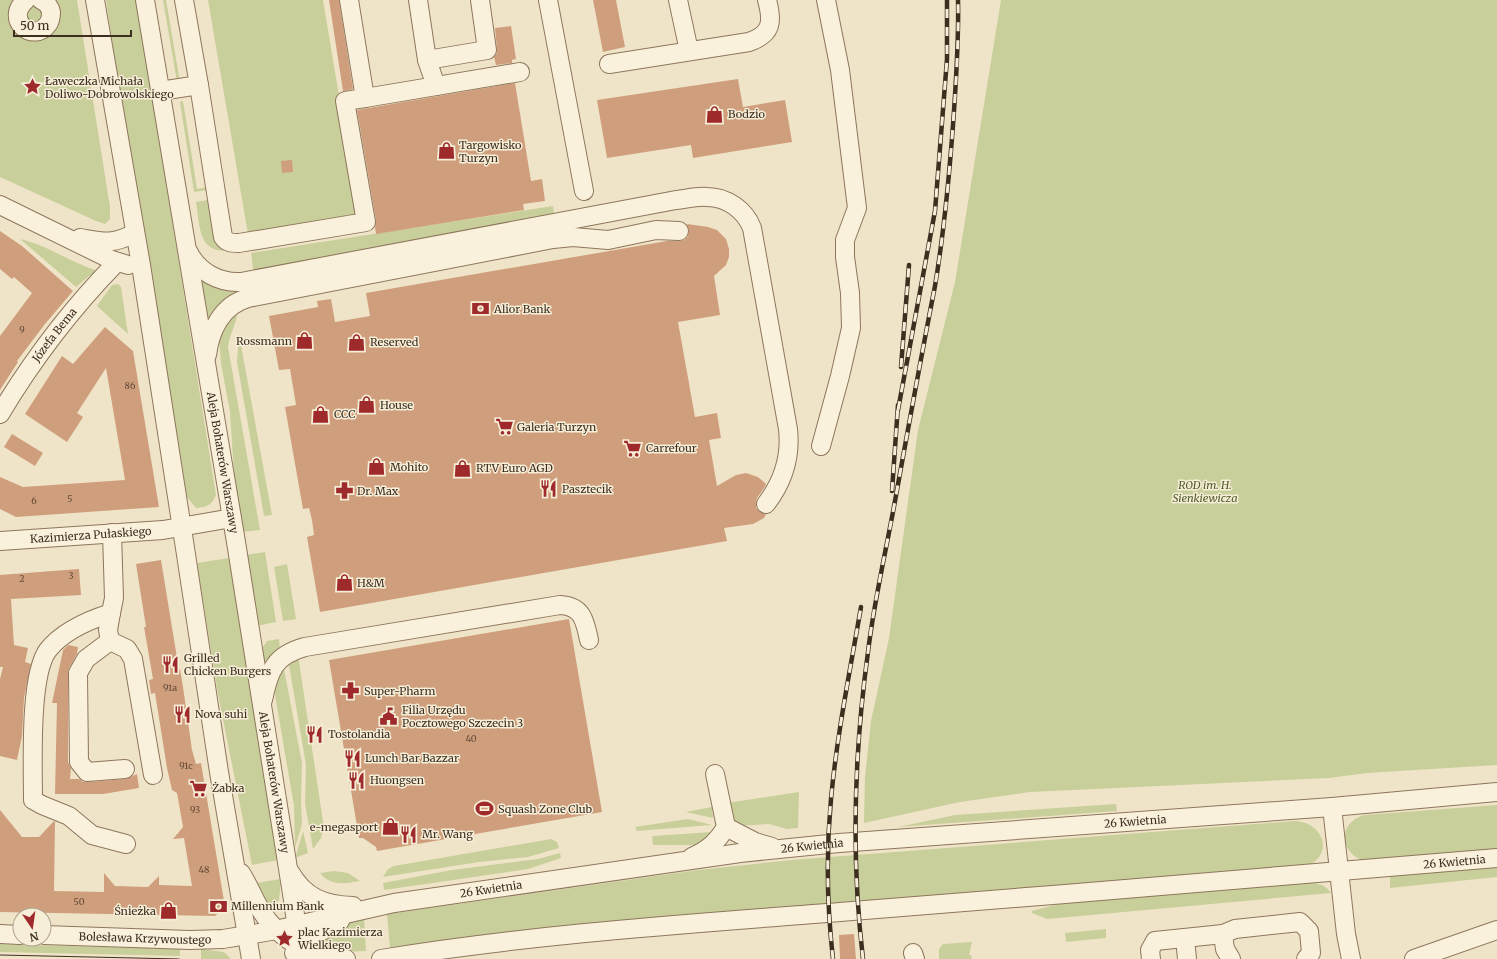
<svg xmlns="http://www.w3.org/2000/svg" width="1497" height="959" viewBox="0 0 1497 959" font-family="Merriweather,serif">
<style>
.green{fill:#c9cf9b}
.building{fill:#cf9f7d}
.lines{fill:none;stroke-linecap:round;stroke-linejoin:round}
.minor-casing{stroke:#8d765c;stroke-width:20}
.minor{stroke:#faf1dc;stroke-width:18}
.tram{stroke:#3d2e20;stroke-width:1}
.rail-casing{stroke:#3d2e20;stroke-width:4.5}
.rail{stroke:#f7eed8;stroke-width:3;stroke-dasharray:9;stroke-linecap:butt}
.labels{text-anchor:middle;stroke-width:3;stroke-linejoin:round;paint-order:stroke}
.number-label{font-size:9px;fill:#624a37}
.poi-label{font-size:11px;fill:#3d2e20;stroke:#f7eed8;text-anchor:start}
.street-label{font-size:11px;fill:#3d2e20;stroke:#f7eed8}
.park-label{font-size:11px;font-style:italic;fill:#4d5a26;stroke:#f7eed8}
</style>
<rect width="100%" height="100%" fill="#f0e4c8"/>
<path class="green" d="M0 0H77L110 207V219L105 224 96 221 0 177Z
M106 0H137L216 495C211 506 207 507 196 508L187 497C161 331 130 166 106 0Z
M163 0H166L180 82H177Z
M208 0H323L359 216 248 234Z
M1001 0H1497V765L1367 773 1329 778 1030 792 960 802 864 823 865 777 871 721 889 638 918 430 955 282Z
M183 101 197 189 207 187V190L194 192 180 102Z
M208 200 215 241 216 244 224 251C197 250 200 223 196 202Z
M553 206 555 220 254 276 251 253Z
M20 239C47 245 68 261 95 270V274L89 276 76 287Z
M201 278 238 291 239 293 208 324 200 279Z
M118 284 121 287 128 334 97 306 112 285Z
M237 311C239 319 229 335 228 347L260 530 241 532 235 490 230 412 221 363 219 340 221 331Z
M239 334 272 515 264 516 237 362Z
M265 552 276 622 257 626 245 555Z
M229 558 278 860 252 865 218 694 197 563Z
M287 564 296 619 283 621 274 567Z
M279 639 280 651 267 662H263L261 650 267 641Z
M298 655 324 828 321 838 313 849 305 804 306 765 288 659Z
M283 664 302 763 301 801 302 824 295 848 294 806 274 689Z
M799 792 798 828 787 829 769 824 739 826 731 820 727 803Z
M1116 804 1117 811 898 827 955 815Z
M1497 805V850L1365 861C1339 854 1337 823 1364 815Z
M712 807 713 818 686 812Z
M688 819 712 825 637 831 635 827Z
M1295 821C1322 822 1335 852 1308 866L390 949 387 914 698 870 791 860Z
M303 831 308 853 295 858Z
M712 832 699 845H653L652 836Z
M551 839 557 842 559 848 528 857 479 862 383 877 388 869 394 866Z
M560 853 561 858 528 869 384 890 383 883 452 870 538 859Z
M1497 866V877L1390 888V876Z
M334 871 348 873 360 881C345 884 330 886 320 873Z
M281 879 279 901 265 906 256 883Z
M1307 883C1318 883 1325 884 1331 893L1047 919 1032 913V911L1062 903Z
M364 918 366 951C355 952 323 952 320 940L347 923Z
M1106 929V938L1066 942 1065 933Z
M972 942 969 955H971L972 959H939V949L943 944Z
M0 944 180 949V956L0 952Z
M201 949 224 952 231 959H201Z"/>
<path class="building" d="M329 0H339L353 89 343 91Z
M593 0H616L625 47 603 52Z
M511 26 516 59 512 60V63L496 65 494 57 497 53V49L495 28Z
M738 79 743 107 785 100 792 142 693 158 691 145 607 158 597 100Z
M515 83 531 181 542 179 545 201 523 204 524 210 376 234 375 227 376 220 357 110Z
M292 160 293 172 282 173 281 161Z
M687 224 708 227 717 230 726 239 729 249V257L726 265 714 276 720 315 678 322 695 417 717 413 721 438 709 440 717 486 736 475 746 473 758 477 765 483 766 485 757 498 756 503V508L760 512 766 514 764 518 753 524 724 528 727 541 320 612 307 537 314 535 312 520 309 508 303 509 285 407 296 405 290 369 279 370 269 316 318 307 317 301 331 299 335 322 370 316 366 293 667 241H679L684 240 688 236 689 231Z
M0 231 22 246 73 291 45 324 17 361 18 362 0 390V336L32 293 14 277 12 279 0 269Z
M105 327 133 351 159 507 16 517 0 509V477L23 487 125 480 106 368 77 413 83 417 67 442 25 414 62 356 73 364Z
M12 434 43 453 35 466 4 447Z
M161 560 179 670 180 669 183 687 192 750 196 764 201 763 225 907 215 916 0 912V810L22 837H39L54 821 55 822 54 891 104 892V873L115 886 148 887 159 876V885L192 886 184 838 173 839 183 827 177 793 172 790 167 768 155 693 151 694 149 680 153 679 144 627H146L136 564Z
M79 569 81 595 11 599 14 645 28 648 25 662 31 664 24 698 22 736 17 760 0 756V679L3 667H0V575Z
M569 619 602 812 377 851 376 847 363 838H359L329 660Z
M68 645 78 647 77 654 69 668 68 673V762L71 768 70 779H79L83 782H88L126 779 137 774 139 788 103 794H55L57 703H52L63 650Z
M854 934 856 959H840L839 935Z"/>
<g class="lines">
<defs>
<g id="minor">
<path d="M26 0C3 20 34 44 48 24 51 20 51 16 51 12 50 7 46 2 41 0"/>
<path d="M95 0 141 265 185 548 219 772 251 959"/>
<path id="s1" d="M145 0 236 542 293 900 301 959"/>
<path d="M184 0 199 85"/>
<path d="M418 0 427 60 436 86"/>
<path d="M548 0 584 191"/>
<path d="M678 0 689 51"/>
<path d="M427 60 487 50 480 0"/>
<path d="M609 64 749 42C772 34 773 22 767 0"/>
<path d="M160 91 199 85 223 237C227 243 232 243 239 243L366 222 345 101 365 98 349 0"/>
<path d="M365 98 520 72"/>
<path d="M0 205 112 260 128 265"/>
<path d="M80 238C104 242 112 245 135 233"/>
<path d="M188 251C198 272 219 283 241 282L676 200C686 199 697 196 707 197 727 197 745 210 752 228L788 429C791 456 783 482 766 504"/>
<path d="M207 355C210 330 222 305 248 298L553 239 573 237 608 240 656 230 679 231"/>
<path id="s2" d="M0 414C33 359 72 308 117 262"/>
<path d="M821 446 840 376 851 328 850 293 845 257V240L857 208 840 70 826 0"/>
<path d="M112 533 114 598 111 613C89 620 62 632 48 650 29 675 33 766 33 800L42 805 69 816 92 835 126 844"/>
<path id="s3" d="M0 541 163 530 232 518"/>
<path d="M111 613 108 630 110 641 127 649 133 659 153 775"/>
<path d="M110 641 86 659 78 673 79 762 87 772 125 769"/>
<path d="M263 700C269 670 275 655 305 647L560 605C582 606 585 620 589 640"/>
<path d="M1332 807 1346 934 1351 959"/>
<path d="M726 827 755 842 772 847"/>
<path d="M692 857C708 850 717 842 726 827L715 774"/>
<path d="M290 872C305 898 324 905 353 906"/>
<path d="M241 873C248 884 253 897 260 909 280 942 308 954 346 959"/>
<path d="M0 934 20 935"/>
<path d="M1223 934 1225 949 1231 959"/>
<path id="s4" d="M44 935 190 940 223 939 271 931 394 903 740 853 839 843 1332 807 1497 792"/>
<path d="M1185 938 1187 959"/>
<path d="M294 953 307 939 340 921"/>
<path d="M913 953 915 959"/>
<path id="s5" d="M381 959C533 934 687 924 840 912 1059 894 1278 878 1497 858"/>
<path d="M1151 959 1150 950 1155 941 1223 934 1235 929 1300 922 1309 931 1311 953 1306 959"/>
<path d="M1414 959 1497 930"/>
</g>
</defs>
<use href="#minor" class="minor-casing"/>
<use href="#minor" class="minor"/>
<path class="tram" d="M0 955 179 959"/>
<defs>
<path id="rail" d="M901 367 909 265
M898 410 935 211 947 59V0
M892 491 898 405
M833 959C827 906 826 852 831 799 837 734 850 671 861 607
M863 959C851 857 854 754 868 652 874 601 886 551 895 501 908 429 921 357 935 286 944 232 949 179 953 125 956 83 959 42 958 0"/>
</defs>
<use href="#rail" class="rail-casing"/>
<use href="#rail" class="rail"/>
</g>
<defs>
<symbol id="sight-bare" viewBox="-9 -9 18 18"><path d="M0-6L1.8-2.2L6-1.7L2.9 1.2L3.7 5.4L0 3.3L-3.7 5.4L-2.9 1.2L-6-1.7L-1.8-2.2Z" fill="#9e2a2b" stroke="#f7eed8" stroke-width="2.5" paint-order="stroke"/></symbol>
<symbol id="shop-bare" viewBox="-9 -9 18 18"><path d="M-5-2.5h2.3a2.7 3.5 0 0 1 5.4 0H5L5.5 6h-11ZM-1.5-2.5h3a1.5 2.3 0 0 0-3 0Z" fill="#9e2a2b" stroke="#f7eed8" stroke-width="2.5" paint-order="stroke"/></symbol>
<symbol id="bank-bare" viewBox="-9 -9 18 18"><path d="M-6-4H6V4H-6ZM0-2.3a2.3 2.3 0 1 0 0 4.6a2.3 2.3 0 1 0 0-4.6Z" fill="#9e2a2b" stroke="#f7eed8" stroke-width="2.5" paint-order="stroke"/></symbol>
<symbol id="supermarket-bare" viewBox="-9 -9 18 18"><path d="M-6-5.5h2.5l.6 2H6L4.5 2H-2.5L-4.4-4H-6ZM-1.5 3.2a1.3 1.3 0 1 0 .1 0ZM3 3.2a1.3 1.3 0 1 0 .1 0Z" fill="#9e2a2b" stroke="#f7eed8" stroke-width="2.5" paint-order="stroke"/></symbol>
<symbol id="restaurant-bare" viewBox="-9 -9 18 18"><path d="M-5-6h1v4h1v-4h1v4h1v-4h1v5L-1.5 .5V6h-2V.5L-5-1ZM5-6V6H3V1.5H1.5Q1.5-4 5-6Z" fill="#9e2a2b" stroke="#f7eed8" stroke-width="2.5" paint-order="stroke"/></symbol>
<symbol id="pharmacy-bare" viewBox="-9 -9 18 18"><path d="M-2-6h4v4h4v4h-4v4h-4v-4h-4v-4h4Z" fill="#9e2a2b" stroke="#f7eed8" stroke-width="2.5" paint-order="stroke"/></symbol>
<symbol id="civic-bare" viewBox="-9 -9 18 18"><path d="M-.6-6.5H3V-4.5H.6V-3L4-1V1h2V6H-6V1h2V-1L-.6-3ZM-1.2 2.5V6h2.4V2.5Z" fill="#9e2a2b" stroke="#f7eed8" stroke-width="2.5" paint-order="stroke"/></symbol>
<symbol id="stadium-bare" viewBox="-9 -9 18 18"><path d="M0-5a6.5 5 0 1 0 0 10a6.5 5 0 1 0 0-10ZM-3.5-1.8h7v3.6h-7Z" fill="#9e2a2b" stroke="#f7eed8" stroke-width="2.5" paint-order="stroke"/></symbol>
</defs>
<g fill-rule="evenodd">
<use href="#sight-bare" x="20" y="74" width="25" height="25"/>
<use href="#shop-bare" x="702" y="102" width="25" height="25"/>
<use href="#shop-bare" x="434" y="138" width="25" height="25"/>
<use href="#bank-bare" x="468" y="296" width="25" height="25"/>
<use href="#shop-bare" x="292" y="328" width="25" height="25"/>
<use href="#shop-bare" x="344" y="330" width="25" height="25"/>
<use href="#shop-bare" x="354" y="392" width="25" height="25"/>
<use href="#shop-bare" x="308" y="402" width="25" height="25"/>
<use href="#supermarket-bare" x="492" y="414" width="25" height="25"/>
<use href="#supermarket-bare" x="620" y="436" width="25" height="25"/>
<use href="#shop-bare" x="364" y="454" width="25" height="25"/>
<use href="#shop-bare" x="450" y="456" width="25" height="25"/>
<use href="#restaurant-bare" x="536" y="476" width="25" height="25"/>
<use href="#pharmacy-bare" x="332" y="478" width="25" height="25"/>
<use href="#shop-bare" x="332" y="570" width="25" height="25"/>
<use href="#restaurant-bare" x="158" y="652" width="25" height="25"/>
<use href="#pharmacy-bare" x="338" y="678" width="25" height="25"/>
<use href="#restaurant-bare" x="170" y="702" width="25" height="25"/>
<use href="#civic-bare" x="376" y="704" width="25" height="25"/>
<use href="#restaurant-bare" x="302" y="722" width="25" height="25"/>
<use href="#restaurant-bare" x="340" y="746" width="25" height="25"/>
<use href="#restaurant-bare" x="344" y="768" width="25" height="25"/>
<use href="#supermarket-bare" x="186" y="776" width="25" height="25"/>
<use href="#stadium-bare" x="472" y="796" width="25" height="25"/>
<use href="#shop-bare" x="378" y="814" width="25" height="25"/>
<use href="#restaurant-bare" x="396" y="822" width="25" height="25"/>
<use href="#bank-bare" x="206" y="894" width="25" height="25"/>
<use href="#shop-bare" x="156" y="898" width="25" height="25"/>
<use href="#sight-bare" x="272" y="926" width="25" height="25"/>
</g>
<g class="labels">
<g class="number-label">
<text x="22" y="333">9</text>
<text x="130" y="389">86</text>
<text x="70" y="502">5</text>
<text x="34" y="504">6</text>
<text x="71" y="579">3</text>
<text x="22" y="582">2</text>
<text x="170" y="691">91a</text>
<text x="471" y="742">40</text>
<text x="186" y="769">91c</text>
<text x="195" y="813">93</text>
<text x="204" y="873">48</text>
<text x="79" y="905">50</text>
</g>
<g class="poi-label">
<text x="45" y="85">Ławeczka Michała<tspan x="45" dy="13">Doliwo-Dobrowolskiego</tspan></text>
<text x="728" y="118">Bodzio</text>
<text x="459" y="149">Targowisko<tspan x="459" dy="13">Turzyn</tspan></text>
<text x="494" y="313">Alior Bank</text>
<text x="292" y="345" text-anchor="end">Rossmann</text>
<text x="370" y="346">Reserved</text>
<text x="380" y="409">House</text>
<text x="334" y="418">CCC</text>
<text x="517" y="431">Galeria Turzyn</text>
<text x="646" y="452">Carrefour</text>
<text x="390" y="471">Mohito</text>
<text x="476" y="472">RTV Euro AGD</text>
<text x="562" y="493">Pasztecik</text>
<text x="357" y="495">Dr. Max</text>
<text x="357" y="587">H&amp;M</text>
<text x="184" y="662">Grilled<tspan x="184" dy="13">Chicken Burgers</tspan></text>
<text x="364" y="695">Super-Pharm</text>
<text x="402" y="714">Filia Urzędu<tspan x="402" dy="13">Pocztowego Szczecin 3</tspan></text>
<text x="195" y="718">Nova suhi</text>
<text x="328" y="738">Tostolandia</text>
<text x="365" y="762">Lunch Bar Bazzar</text>
<text x="370" y="784">Huongsen</text>
<text x="212" y="792">Żabka</text>
<text x="498" y="813">Squash Zone Club</text>
<text x="378" y="831" text-anchor="end">e-megasport</text>
<text x="422" y="838">Mr. Wang</text>
<text x="231" y="910">Millennium Bank</text>
<text x="156" y="915" text-anchor="end">Śnieżka</text>
<text x="298" y="936">plac Kazimierza<tspan x="298" dy="13">Wielkiego</tspan></text>
</g>
<g class="street-label">
<text dy="4" stroke="none"><textPath href="#s2" startOffset="96">Józefa Bema</textPath></text>
<text dy="4" stroke="none"><textPath href="#s1" startOffset="469">Aleja Bohaterów Warszawy</textPath></text>
<text dy="4" stroke="none"><textPath href="#s3" startOffset="91">Kazimierza Pułaskiego</textPath></text>
<text dy="4" stroke="none"><textPath href="#s1" startOffset="793">Aleja Bohaterów Warszawy</textPath></text>
<text dy="4" stroke="none"><textPath href="#s4" startOffset="1100">26 Kwietnia</textPath></text>
<text dy="4" stroke="none"><textPath href="#s4" startOffset="776">26 Kwietnia</textPath></text>
<text dy="4" stroke="none"><textPath href="#s5" startOffset="1078">26 Kwietnia</textPath></text>
<text dy="4" stroke="none"><textPath href="#s4" startOffset="452">26 Kwietnia</textPath></text>
<text dy="4" stroke="none"><textPath href="#s4" startOffset="101">Bolesława Krzywoustego</textPath></text>
</g>
<g class="park-label">
<text x="1205" y="489">ROD im. H.<tspan x="1205" dy="13">Sienkiewicza</tspan></text>
</g>
</g>
<g transform="translate(32 927) rotate(167)"><circle r="19" fill="#f7eed8" stroke="#ada18e"/>
<path d="M0-3L7 15L0 10L-7 15Z" fill="#9e2a2b"/>
<text y="-6" font-size="11" font-weight="bold" text-anchor="middle" fill="#3d2e20">N</text>
</g>
<path d="M14 30v6h117v-6" fill="none" stroke="#3d2e20" stroke-width="2"/>
<text x="20" y="30" font-size="12" fill="#3d2e20" stroke="#f7eed8" stroke-width="3" paint-order="stroke">50 m</text>
</svg>
